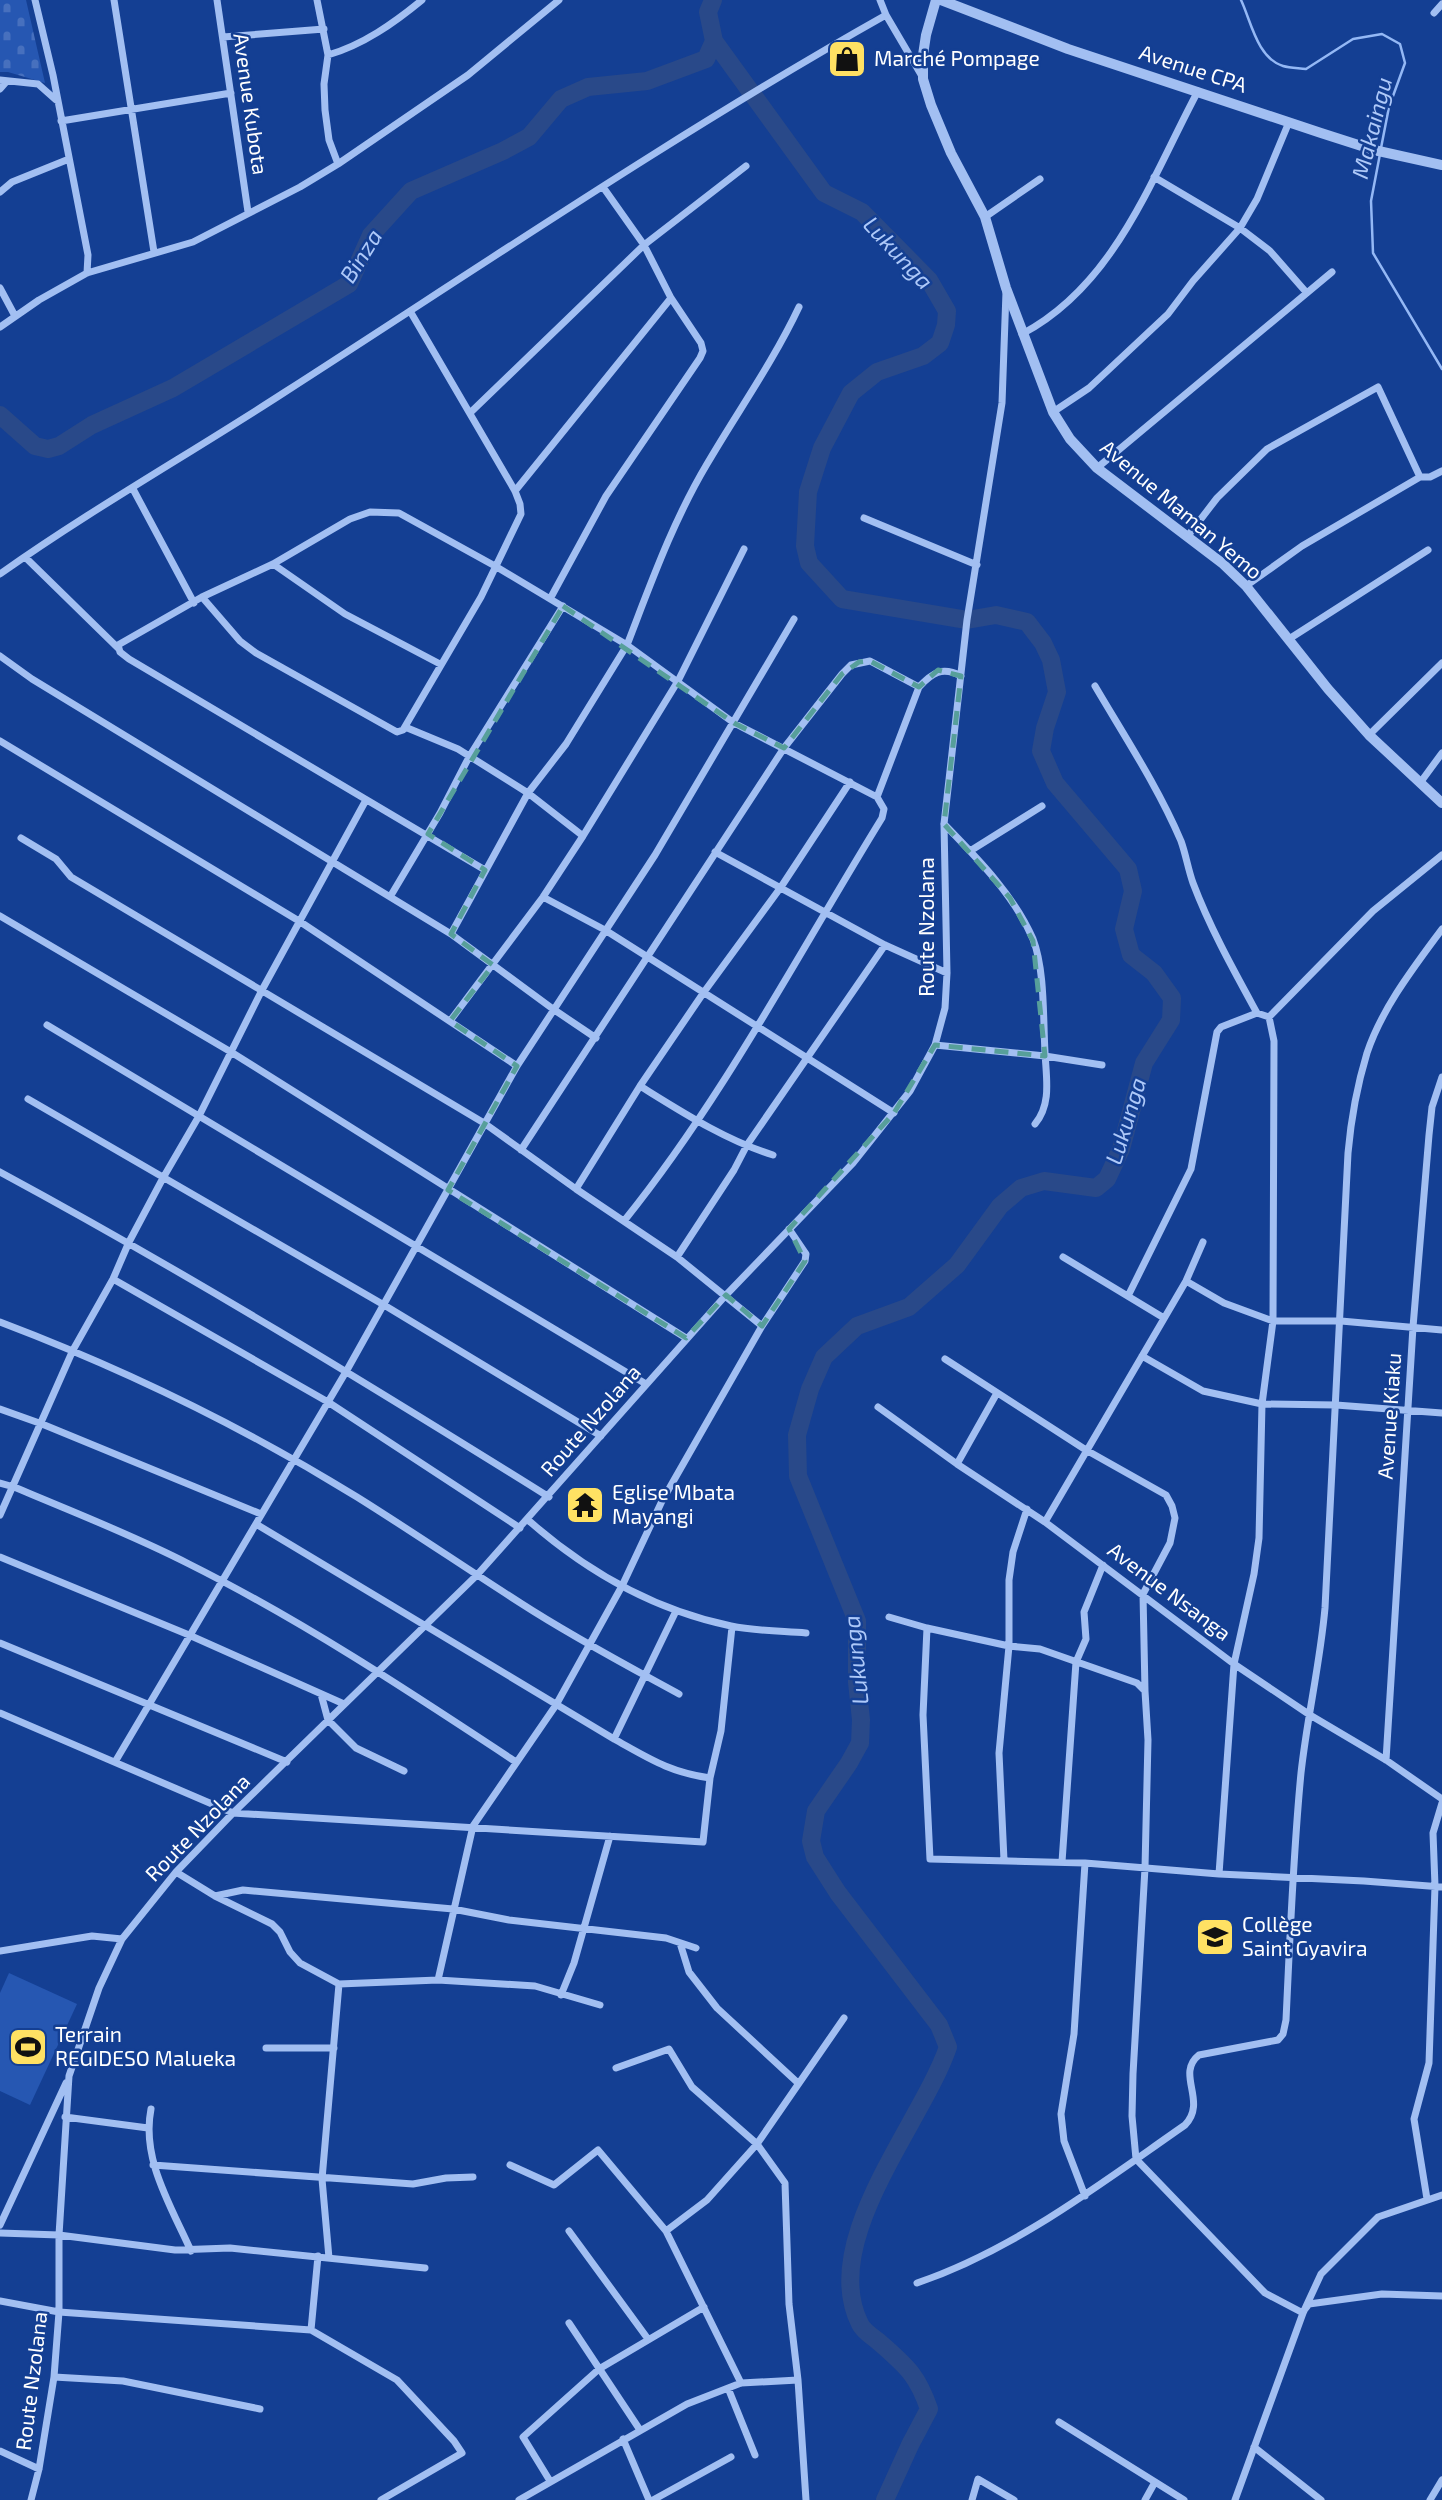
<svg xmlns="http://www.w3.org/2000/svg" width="1442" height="2500" viewBox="0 0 1442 2500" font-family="'Exo 2',sans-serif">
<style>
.cemetery{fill:url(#cemetery-stones)}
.pitch{fill:#2657b2}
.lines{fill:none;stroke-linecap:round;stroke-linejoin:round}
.stream{stroke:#94b8f5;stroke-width:2.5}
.river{stroke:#294989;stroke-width:18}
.minor{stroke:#a2bff2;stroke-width:7}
.tertiary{stroke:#a2bff2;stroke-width:10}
.marked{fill:none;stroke:#579f9a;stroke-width:5;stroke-dasharray:14 9;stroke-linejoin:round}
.labels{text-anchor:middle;stroke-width:5;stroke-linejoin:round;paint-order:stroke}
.poi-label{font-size:21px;fill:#fff;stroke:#143f93;text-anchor:start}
.street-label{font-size:21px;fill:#fff;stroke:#143f93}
.water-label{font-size:23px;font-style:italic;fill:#aec9f9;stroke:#143f93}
</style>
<defs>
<pattern id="cemetery-stones" width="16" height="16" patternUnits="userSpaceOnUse" patternTransform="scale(1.75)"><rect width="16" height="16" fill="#2657b2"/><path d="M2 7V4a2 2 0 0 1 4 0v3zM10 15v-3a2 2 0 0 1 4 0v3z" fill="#4770be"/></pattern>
</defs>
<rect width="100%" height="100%" fill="#143f93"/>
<path class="cemetery" d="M0 0H26L45 83 8 72H0Z"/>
<path class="pitch" d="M9 1973 77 2004 30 2105 0 2091V1993Z"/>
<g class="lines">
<path class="stream" d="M1241 0C1251 21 1257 58 1283 66 1290 68 1299 68 1306 69L1353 39 1382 34 1400 44 1405 63 1389 107 1381 148
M1380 154 1371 201 1373 253 1442 369"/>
<path class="river" d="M713 0 708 12 714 41 824 193 862 212 929 280 947 311 946 325 940 343 923 356 877 372 851 393 822 448 808 492 805 546 809 563 842 599 967 620 996 615 1027 622 1043 643 1051 660 1057 692 1045 728 1041 751 1055 783 1128 869 1133 891 1124 929 1131 955 1154 973 1172 998 1171 1020 1144 1063 1121 1149 1107 1179 1096 1188 1044 1181 1021 1188 1000 1206 957 1265 909 1307 857 1326 824 1357 810 1389 797 1435 798 1476 857 1621V1682L861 1720 860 1743 849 1763 816 1811 811 1841 815 1857 838 1893 939 2025 948 2047C922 2123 818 2241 860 2324 863 2331 873 2337 879 2342 906 2366 917 2374 929 2409L910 2445 885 2500
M0 415 35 446 48 449 59 446 92 425 173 388 349 284 371 235 411 191 503 151 529 137 561 99 588 87 647 81 706 59 714 41"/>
<path class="minor" d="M35 0 53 75 88 255 87 273
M114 0 154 252
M217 0 248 212
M317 0 328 55 324 84 325 110 329 140 338 164
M880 0 886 15 923 78
M1434 13 1442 4
M223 37 324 29
M328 55C363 45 394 23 422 0
M0 80 38 84 56 100
M0 89 7 81
M61 121 231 93
M1154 177 1240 228 1270 251 1306 292
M0 192 12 182 69 159
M985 217 1040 179
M0 288 15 316
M0 327 39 300 87 273 193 242 300 187 338 164 468 75 559 0
M1022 334C1115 285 1151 179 1198 91
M471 412 644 245 746 166
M1053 412 1089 388 1168 314 1193 281 1240 228 1257 199 1289 122
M1097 468 1332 272
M133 489 194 603
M515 491 671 298
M864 518 977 565
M1187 537 1217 498 1267 449 1378 387 1420 477H1430L1442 471
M25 557 118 648
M273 564 345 614 440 664
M0 574C92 509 191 453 285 392 484 264 680 131 886 15
M1246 586 1302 546 1420 477
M202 597 240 641 256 653 397 732 403 730 481 597 521 514 520 504 515 491 410 311
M550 599 606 496 700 358 703 351 701 343 671 298 644 245 603 187
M1289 639 1428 550
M0 656 32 679 451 934 553 1009 596 1038
M1095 686C1125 737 1158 787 1181 841 1186 855 1188 869 1193 883 1210 928 1234 971 1257 1013L1269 1017
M405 727 458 749 528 793 583 836
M1369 735 1442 663
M0 741 299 921 517 1066
M1420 783 1442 753
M877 797 919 687C932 673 942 666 961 676
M944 824C977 858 1014 895 1033 939 1045 970 1043 1018 1045 1052 1046 1077 1052 1104 1035 1124
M21 838 56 859 71 877 484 1123 576 1189 677 1257 762 1326
M970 851 1042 806
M715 852 885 945 947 973
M485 870 129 659 120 652 118 645 202 597 273 564 350 519 370 512 399 513 495 566 627 645 734 723 877 797 884 809 882 818C798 954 724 1097 624 1221
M390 897 440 813 469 757 563 606
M543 897 605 930 894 1113
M0 916 231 1052 686 1338
M451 934 528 793 566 744 627 645C651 583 673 521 707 464 738 411 773 362 799 307
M1269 1017 1373 911 1442 855
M450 1021 543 897 583 836 678 681 744 549
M47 1025 646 1384
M935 1045 1045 1056 1102 1065
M640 1086C682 1112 725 1140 773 1155
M28 1099 384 1305 601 1436
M521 1150 784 748 842 674 851 665 870 661 919 687
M0 1172C187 1273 368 1384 549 1497
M576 1189 640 1086 704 992 781 887 850 782
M677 1257 734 1170 747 1145 885 945
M1063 1257 1164 1318
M113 1279 328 1402 520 1528
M1186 1281 1224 1303 1273 1321H1341L1442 1330
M1128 1296 1191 1169 1217 1032 1221 1027 1257 1013
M0 1322C124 1369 245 1428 357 1497 413 1532 467 1569 522 1604 573 1637 626 1665 679 1694
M1142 1356 1203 1391 1262 1404 1336 1405 1442 1413
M945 1359 1086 1450 1166 1495 1172 1506 1175 1518 1170 1543 1143 1594 1145 1691
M878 1407 957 1464 1045 1522 1234 1664 1310 1715 1386 1760 1442 1799
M0 1409 42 1424 261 1514
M957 1464 997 1393
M0 1483 14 1487C73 1512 133 1535 189 1564 303 1621 410 1692 516 1762
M0 1515 73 1350 113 1279 129 1242 163 1178 199 1116 262 990 366 800
M528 1520C586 1571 654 1610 731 1626 755 1631 781 1631 806 1633
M1045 1522 1186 1281 1203 1242
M256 1524 614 1739C650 1759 669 1772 710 1778
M0 1557 189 1635 344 1704
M889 1617 927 1628 1009 1646 1040 1649 1137 1683 1145 1691 1148 1740 1145 1868 1133 2074 1132 2116 1136 2159 1265 2293 1303 2313
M927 1628 923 1715 930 1859 1085 1863 1219 1874 1364 1881 1442 1887
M0 1643 287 1762
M321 1694 328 1720 356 1748 404 1771
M0 1713 233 1813 703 1842 710 1778 721 1731 732 1627
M614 1739 676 1611
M1386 1760 1413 1327 1429 1135 1432 1107 1442 1077
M115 1762 347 1370 517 1066 655 855 794 619
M1004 1860 999 1753 1009 1646V1580L1013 1552 1027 1509
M1062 1862 1076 1662 1086 1639 1084 1612 1103 1565
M176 1872 215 1896 272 1924 280 1932 290 1952 300 1963 339 1984 438 1980 535 1986 600 2005
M1219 1874 1234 1664 1254 1574 1259 1538 1262 1404 1273 1321 1274 1041 1269 1017
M215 1896 243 1890 453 1909 509 1920 666 1938 696 1948
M680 1943 689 1972 717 2008 798 2083
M0 1951 92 1936 122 1939
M438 1980 473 1826 556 1705 622 1586 662 1501 762 1326 805 1261 806 1254 789 1229
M561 1995 574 1963 610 1836
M266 2048H334
M616 2068 669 2049 692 2087 757 2144 785 2183 789 2304 798 2380 806 2500
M151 2109C141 2159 171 2206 191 2251
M65 2117 148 2128
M153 2165 413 2184 446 2178 473 2177
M510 2165 554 2185 598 2150 666 2231 741 2383
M1085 2196 1064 2141 1061 2114 1074 2034 1085 1863
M1427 2199 1414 2119 1429 2063 1435 1886 1433 1833 1442 1803
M0 2225 66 2083
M569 2231 648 2339
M666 2231 707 2200 757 2144 844 2018
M0 2233 59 2235 175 2250 230 2248 425 2268
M318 2256 311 2330 397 2380 454 2441 462 2453 381 2500
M329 2258 322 2179 339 1984
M917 2283C1016 2249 1100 2184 1185 2125 1208 2101 1175 2074 1199 2055L1278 2040 1283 2034 1286 2020C1290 1938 1293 1855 1301 1773 1307 1718 1320 1664 1325 1608L1348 1153C1351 1119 1357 1086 1367 1053 1382 1008 1414 967 1442 929
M0 2301 59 2312 311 2330
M1305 2309 1309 2304 1382 2294 1442 2296
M569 2323 640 2430
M54 2377 123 2381 260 2409
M728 2388 755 2455
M1059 2422 1184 2500
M623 2439 649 2500
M1254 2447 1321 2500
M0 2451 39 2469
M550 2481 523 2437 599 2369 704 2307
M31 2500 39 2469 54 2377 59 2312V2235L69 2076 99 1988 122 1939 176 1872 233 1813 477 1575 726 1295 853 1163 910 1091 935 1045 945 1008 947 973 944 824 967 620 1002 403 1006 292
M519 2500 687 2404 741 2383 798 2380
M653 2500 731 2457
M972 2500 978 2479 1014 2500
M1145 2500 1155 2482
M1235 2500 1303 2313 1321 2274 1378 2217 1442 2195
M1430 2500 1442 2480"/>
<path class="tertiary" d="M936 0 926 35 923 55V79L931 105 951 153 985 217 1006 288 1053 412 1070 439 1097 468 1222 563 1246 586 1328 689 1369 735 1442 803
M941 0 1068 49 1321 133 1374 150 1442 165"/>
</g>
<path class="marked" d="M563 606 734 723 784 748 842 674 859 662 870 661 919 687 938 670 961 676 944 824 1010 898 1033 941 1045 1056 935 1045 894 1113 789 1229 805 1261 762 1326 726 1295 686 1338 448 1190 517 1066 450 1021 493 965 451 934 485 870 428 834Z"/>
<defs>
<symbol id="shop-square" viewBox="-11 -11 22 22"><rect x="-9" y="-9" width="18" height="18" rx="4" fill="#ffe163" stroke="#143f93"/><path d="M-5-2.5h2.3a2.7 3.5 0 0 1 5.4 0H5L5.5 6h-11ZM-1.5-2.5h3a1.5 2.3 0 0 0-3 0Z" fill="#111"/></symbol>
<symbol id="temple-square" viewBox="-11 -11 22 22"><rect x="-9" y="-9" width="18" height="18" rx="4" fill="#ffe163" stroke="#143f93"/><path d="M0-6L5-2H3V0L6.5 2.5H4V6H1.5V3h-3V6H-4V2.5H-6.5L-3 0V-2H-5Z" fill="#111"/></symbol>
<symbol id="school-square" viewBox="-11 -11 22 22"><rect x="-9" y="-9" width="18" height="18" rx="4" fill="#ffe163" stroke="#143f93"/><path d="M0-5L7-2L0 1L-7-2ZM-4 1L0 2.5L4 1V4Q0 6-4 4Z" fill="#111"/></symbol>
<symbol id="stadium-square" viewBox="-11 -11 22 22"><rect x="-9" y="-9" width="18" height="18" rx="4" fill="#ffe163" stroke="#143f93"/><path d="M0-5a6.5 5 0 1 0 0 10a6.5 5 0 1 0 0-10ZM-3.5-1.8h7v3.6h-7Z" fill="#111"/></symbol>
</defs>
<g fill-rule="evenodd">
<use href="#shop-square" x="825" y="37" width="44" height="44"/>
<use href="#temple-square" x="563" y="1483" width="44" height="44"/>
<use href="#school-square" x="1193" y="1915" width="44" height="44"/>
<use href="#stadium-square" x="6" y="2025" width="44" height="44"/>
</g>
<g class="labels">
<g class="poi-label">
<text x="874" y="66">Marché Pompage</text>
<text x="612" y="1500">Eglise Mbata<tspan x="612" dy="24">Mayangi</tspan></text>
<text x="1242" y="1932">Collège<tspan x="1242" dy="24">Saint Gyavira</tspan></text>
<text x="55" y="2042">Terrain<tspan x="55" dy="24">REGIDESO Malueka</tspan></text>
</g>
<g class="street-label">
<text transform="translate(1193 69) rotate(18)" y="7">Avenue CPA</text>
<text transform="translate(250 104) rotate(82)" y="7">Avenue Kubota</text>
<text transform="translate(1181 510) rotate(40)" y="7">Avenue Maman Yemo</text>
<text transform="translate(927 927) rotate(-90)" y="7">Route Nzolana</text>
<text transform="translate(1390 1416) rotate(-86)" y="7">Avenue Kiaku</text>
<text transform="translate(591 1421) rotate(-49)" y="7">Route Nzolana</text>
<text transform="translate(1169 1592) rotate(37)" y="7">Avenue Nsanga</text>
<text transform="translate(198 1828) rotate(-46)" y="7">Route Nzolana</text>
<text transform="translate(32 2381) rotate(-83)" y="7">Route Nzolana</text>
</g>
<g class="water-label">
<text transform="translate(1372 128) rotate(-76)" y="8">Makaingu</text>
<text transform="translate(898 253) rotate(47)" y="8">Lukunga</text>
<text transform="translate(361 256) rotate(-58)" y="8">Binza</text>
<text transform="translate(1126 1121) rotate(-73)" y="8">Lukunga</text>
<text transform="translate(856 1660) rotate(-96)" y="8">Lukunga</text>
</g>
</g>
</svg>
